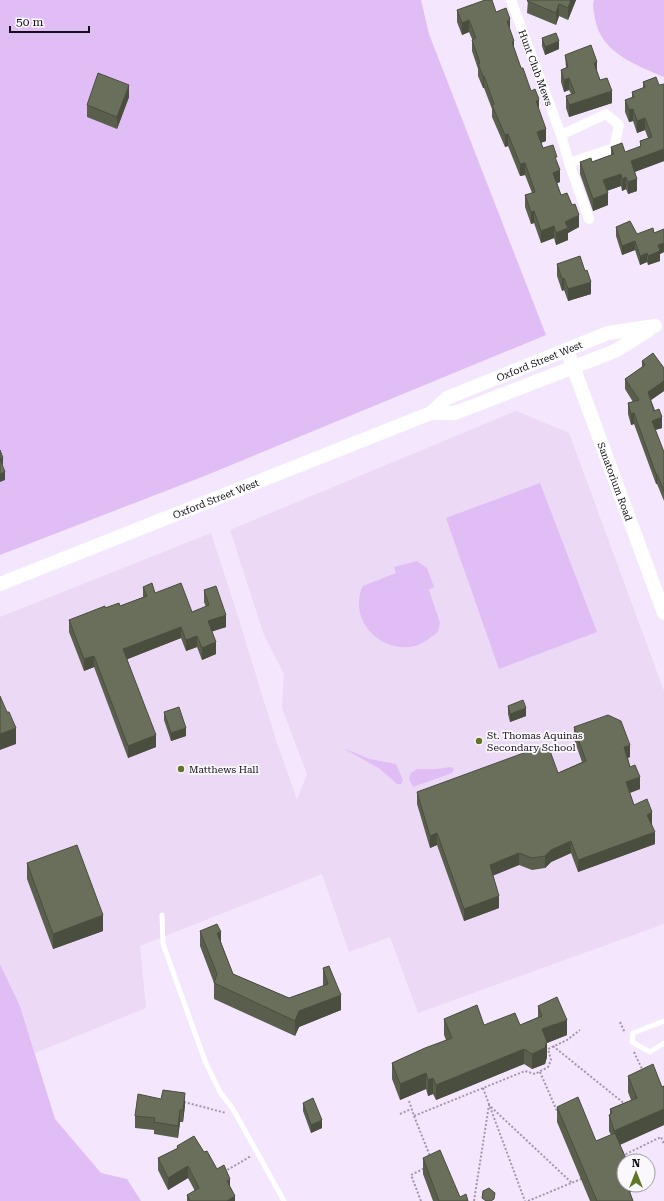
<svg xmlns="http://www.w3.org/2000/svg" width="664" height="1201" viewBox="0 0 664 1201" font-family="'Roboto Serif',serif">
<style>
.built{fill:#ebd9f6}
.green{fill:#e0bef5}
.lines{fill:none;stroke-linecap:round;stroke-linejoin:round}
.path{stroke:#a196a7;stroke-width:2;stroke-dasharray:2 2;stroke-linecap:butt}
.lane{stroke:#fff;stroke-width:5}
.street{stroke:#fff;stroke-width:10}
.secondary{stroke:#fff;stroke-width:14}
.wall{fill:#5a5f4d}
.shaded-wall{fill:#4a4e3f}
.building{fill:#696f5a;stroke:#4a4e3f}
.poi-dot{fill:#627625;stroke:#fbf8fd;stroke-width:1.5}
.labels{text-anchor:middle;stroke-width:3.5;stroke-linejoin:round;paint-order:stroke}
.street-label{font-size:10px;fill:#151018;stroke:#fbf8fd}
.poi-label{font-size:10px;fill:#151018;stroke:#fbf8fd;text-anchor:start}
</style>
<rect width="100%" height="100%" fill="#f4e6fd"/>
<path class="built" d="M516 411 569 433 664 691V924L418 1013 390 937 349 952 322 874 140 946 146 1008 35 1053 20 1006 0 964V617L211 533 234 604 275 737 297 800 307 774 282 708 284 674 264 635 230 530Z"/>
<path class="green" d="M0 0H421L429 34 546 335 207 475 0 555Z
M594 0H664V77C636 65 601 53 595 19 594 12 592 6 594 0Z
M540 483 597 632 499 669 446 518Z
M417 561 427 568 434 587 429 590 440 623 438 632C431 637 423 644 415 646 386 653 357 629 359 601 360 595 360 591 363 586L396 573 394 567Z
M343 748 370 759 396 764 403 780 401 784H397L380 769Z
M451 767 454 769 452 773 413 787 409 779 411 773 417 769H436Z
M0 964 20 1006 55 1119 101 1173 127 1179 141 1201H0Z"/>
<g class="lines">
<path class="path" d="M620 1022 625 1033
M553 1046 626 1105
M634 1052 643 1071
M540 1072 557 1111
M483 1088 525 1201
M409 1101 414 1116 525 1071 535 1074 548 1067 551 1060 548 1049 567 1040 580 1030
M184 1102 226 1113
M400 1114 411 1109
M414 1116 430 1156
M622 1152 626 1154 661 1137 664 1144
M224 1172 251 1156
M421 1201 411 1175 425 1168
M474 1201 489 1105 572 1183
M528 1201 581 1179"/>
<path class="lane" d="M162 915 163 944 205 1061 220 1092 233 1109 284 1201
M664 1021 633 1033 632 1042 650 1052 664 1043"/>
<g class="street">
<path id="s1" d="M511 0 561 135 569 163 589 219"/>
<path d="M561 135 606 114 619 125 614 148 569 163"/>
</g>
<g class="secondary">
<path id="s2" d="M567 350 664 613"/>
<path d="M431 413H455L615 351 649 330"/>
<path id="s3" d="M0 584 431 413 447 398 608 333 655 326"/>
</g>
</g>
<path class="wall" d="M528 0H576L568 20 559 16 556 25 527 13Z
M457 10 496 12 510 30 514 48 521 68 539 110 546 141 541 143 543 148 557 163 560 182 557 183 561 195 579 227 568 233V240L556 245 554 238 541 243 534 223 531 224 525 207V195L532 193 525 175 520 176 508 146 505 147 492 117V109L484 88H483L478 76V69L472 51V39L469 32 462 35 457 22Z
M542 38 559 49 545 55 542 46Z
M565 55 597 72 600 80 612 103 569 117 566 108V96L571 94 569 90 564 92 561 82V70L566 68Z
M656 77 664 161 635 172 637 191 628 194 626 189 622 191 621 186 607 191 608 205 593 211 580 174V162H592L611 155V147L625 152 640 147V141L648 138 645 130 637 133 633 121 629 122 625 112V100L632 97V92L643 88V82Z
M129 97 117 129 87 117V105Z
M616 227 637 234 654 233 664 229V252L660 254V261L648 265 647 262 640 265 635 250 622 255 616 236Z
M557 264 591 294 568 301 564 290 562 291 557 276Z
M642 361 664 368V391L651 400 662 428 655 430 664 452V501L657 484H656L634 424 631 425 628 414V403L633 402 625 389V379L642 367Z
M143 587 192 612 206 607 204 602V590L226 627 212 631 216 654 202 660 197 647 186 651 181 638 127 659 156 747 128 758 94 667 84 671 69 632V620L105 608 120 606 143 597Z
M508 706 526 716 510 722 508 714Z
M164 712 186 736 171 741 164 720Z
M574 727 630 757 628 758 630 767 640 789 630 793 634 805 652 824 655 844 578 872 571 853 551 862 545 868 532 870 519 865 493 875 499 908 464 921 437 845 430 848 417 804V792L542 751 558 773 582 762 574 739Z
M27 863 103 931 53 949 27 879Z
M200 931 221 942 233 974 289 998 323 986V968L341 1010 299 1027 295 1036 214 999V983L200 946Z
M538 1006 567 1035 547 1043V1057L545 1064 532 1069 524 1064 436 1100 433 1094 428 1096 426 1089 400 1100 392 1079V1063L446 1040 444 1035V1019L484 1025H520L538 1017Z
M628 1076 662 1087 664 1086V1125L620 1145 633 1185V1191L630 1192 633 1201H590L557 1122V1107L596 1141 611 1135 609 1131V1115L610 1114V1109L631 1100 628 1092Z
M303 1103 322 1128 311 1133 303 1111Z
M185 1105 183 1122H180L178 1138 154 1134V1130L135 1128V1116Z
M177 1146 204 1152 230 1187 235 1201H187V1195L195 1191 188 1178 168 1190 158 1170V1158L177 1149Z
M423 1158 460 1197 468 1201H433L423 1174Z"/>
<path class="shaded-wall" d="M571 0H576L568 20V8Z
M559 4V16L556 25V13Z
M510 19V31L507 21Z
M469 20V32L462 35V23Z
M514 41V53L512 42Z
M559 41V49L545 55V47Z
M597 62V74L594 63Z
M483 76H484V88H483Z
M569 78V90L564 92V80Z
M129 85V97L117 129V117Z
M612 91V103L569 117V105Z
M539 99V111L536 101Z
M633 109V121L629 122V110Z
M645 118V130L637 133V121Z
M546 129V141L537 144V132Z
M508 134V146L505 147V135Z
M664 149V161L631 173V161Z
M525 163V175L520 176V164Z
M560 170V182L553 185V173Z
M621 174V186L603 192V180Z
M626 177V189L622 191V179Z
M637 179V191L628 194V182Z
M608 193V205L593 211V199Z
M534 211V223L531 224V212Z
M579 215V227L568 233V240L556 245V233L565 222Z
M554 226V238L541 243V231Z
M635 241V250L622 255V246Z
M664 243V252L660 254V261L648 265V256L658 245Z
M647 253V262L640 265V256Z
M564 278V290L562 291V279Z
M591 282V294L568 301V289Z
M664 381V391L648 402V392Z
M634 413V424L631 425V414Z
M662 417V428L652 431V421Z
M3 458V466L0 459Z
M5 472V480L0 482V474Z
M656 474H657V484H656Z
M226 615V627L208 633V621Z
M181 627V638L123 661V649Z
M197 636V647L186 651V640Z
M216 642V654L202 660V648Z
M94 656V667L84 671V659Z
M526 708V716L510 722V714Z
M16 728V744L0 750V734Z
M186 728V736L171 741V733Z
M156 735V747L128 758V746Z
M630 745V757L624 759V747Z
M640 777V789L626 794V782Z
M652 812V824L647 827V815Z
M655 832V844L578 872V860Z
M437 833V845L430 848V836Z
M571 841V853L551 862 545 868V856L551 850Z
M519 853V865L490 877V865Z
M499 896V908L464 921V909Z
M103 915V931L53 949V934Z
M221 932V948L217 933Z
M341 995V1010L299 1027 295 1036V1021L299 1011Z
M567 1020V1035L547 1043V1057L545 1064 532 1069V1054L542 1029Z
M524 1049V1064L436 1100V1085Z
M426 1073V1089L400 1100V1084Z
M433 1078V1094L428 1096V1080Z
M185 1093V1105L183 1122V1110Z
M664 1109V1125L614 1147V1131Z
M180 1110V1122L178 1138V1126Z
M322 1120V1128L311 1133V1125Z
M188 1166V1178L168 1190V1178Z
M230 1179V1191L227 1181Z
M624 1185H633V1191L624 1195Z
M235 1196V1201H227Z"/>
<path class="building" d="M485 0H492L496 12 506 8 510 19 507 21 514 41 512 42 521 68H523L531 91 535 89 539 99 536 101 546 129 537 132 543 148 553 145 557 157H555L560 170 553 173 561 195 567 193 572 205 575 204 579 215 565 222 568 228 556 233 554 226 541 231 534 211 531 212 525 195 535 192 525 163 520 164 508 134 505 135 492 105 494 104 484 76H483L478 64 480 63 472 40 476 38 469 20 462 23 457 10Z
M528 0H571L568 8 559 4 556 13 527 1Z
M556 33 559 41 545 47 542 38Z
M591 45 597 62 594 63 600 80 607 78 612 91 569 105 566 96 575 93 569 78 564 80 561 70 568 67 565 55Z
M98 73 129 85 117 117 87 105Z
M656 77 659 85 664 84V149L631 161 637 179 628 182 626 177 622 179 621 174 603 180 608 193 593 199 580 162 591 158 592 162 614 154 611 147 622 143 625 152 641 146 640 141 652 137 645 118 637 121 633 109 629 110 625 100 634 97 632 92 645 87 643 82Z
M630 221 637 234 653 228 654 233 664 229V243L658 245 660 251 648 256 647 253 640 256 635 241 622 246 616 227Z
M580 256 585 271 587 270 591 282 568 289 564 278 562 279 557 264Z
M653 353 664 368V381L648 392 654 411 659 409 662 417 652 421 664 452V491L657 474H656L634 413 631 414 628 403 639 400 625 379 645 365 642 361Z
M0 450 3 458 0 459 5 472 0 474Z
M152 583 155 593 181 583 192 612 209 605 204 590 216 586 226 615 208 621 216 642 202 648 197 636 186 640 181 627 123 649 156 735 128 746 94 656 84 659 69 620 105 606V608L119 603 120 606 147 596 143 587Z
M0 696 7 712H9L16 728 0 734Z
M523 700 526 708 510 714 508 706Z
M179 707 186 728 171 733 164 712Z
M608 715 621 721 630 745 624 747 630 767 635 765 640 777 626 782 634 805 647 799 652 812 647 815 655 832 578 860 571 841 551 850 545 856 532 858 519 853 490 865 499 896 464 909 437 833 430 836 417 792 540 747 542 751 549 748 558 773 586 761 574 727Z
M77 845 103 915 53 934 27 863Z
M217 924 221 932 217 933 233 974 289 998 328 984 323 968 329 966 341 995 299 1011 295 1021 214 983 217 974 200 931Z
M557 997 567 1020 542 1029 547 1042 545 1048 532 1054 524 1049 436 1085 433 1078 428 1080 426 1073 400 1084 392 1063 425 1048 452 1038 444 1019 477 1005 484 1025 515 1013 520 1025 542 1016 538 1006Z
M653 1064 662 1087 664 1086V1109L614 1131 609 1115 612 1113 610 1109 637 1098 628 1076Z
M163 1090 185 1093 183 1110H180L178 1126 154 1122 155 1118 135 1116 138 1094 161 1099Z
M578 1097 596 1141 615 1133 627 1161H624V1185H627L633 1201H597L557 1107Z
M313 1098 322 1120 311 1125 303 1103Z
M194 1136 204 1152 207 1151 217 1169 224 1165 230 1179 227 1181 235 1196 227 1201H190L187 1195 199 1188 188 1166 168 1178 158 1158 178 1148 177 1146Z
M440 1150 460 1197 466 1194 468 1201H439L423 1158Z
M489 1188 495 1193 494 1199 491 1201H486L482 1198 483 1191Z"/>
<g class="poi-dot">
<circle cx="479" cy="741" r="4"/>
<circle cx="181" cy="769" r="4"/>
</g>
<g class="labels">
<g class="street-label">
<text dy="4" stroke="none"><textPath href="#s1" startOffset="72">Hunt Club Mews</textPath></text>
<text dy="4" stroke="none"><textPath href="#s3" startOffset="585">Oxford Street West</textPath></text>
<text dy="4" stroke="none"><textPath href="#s2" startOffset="140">Sanatorium Road</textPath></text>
<text dy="4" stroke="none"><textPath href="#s3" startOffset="232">Oxford Street West</textPath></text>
</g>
<g class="poi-label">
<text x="487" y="739">St. Thomas Aquinas<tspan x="487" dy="12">Secondary School</tspan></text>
<text x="189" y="773">Matthews Hall</text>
</g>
</g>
<g transform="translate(636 1173)"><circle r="19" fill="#fbf8fd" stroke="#9f9ba1"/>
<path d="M0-3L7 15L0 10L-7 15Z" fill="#627625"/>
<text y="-6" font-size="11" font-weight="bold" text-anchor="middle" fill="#151018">N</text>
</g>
<path d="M10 26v6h79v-6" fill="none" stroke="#151018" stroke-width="2"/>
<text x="16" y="26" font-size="12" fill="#151018" stroke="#fbf8fd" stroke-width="3" paint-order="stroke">50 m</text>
</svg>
